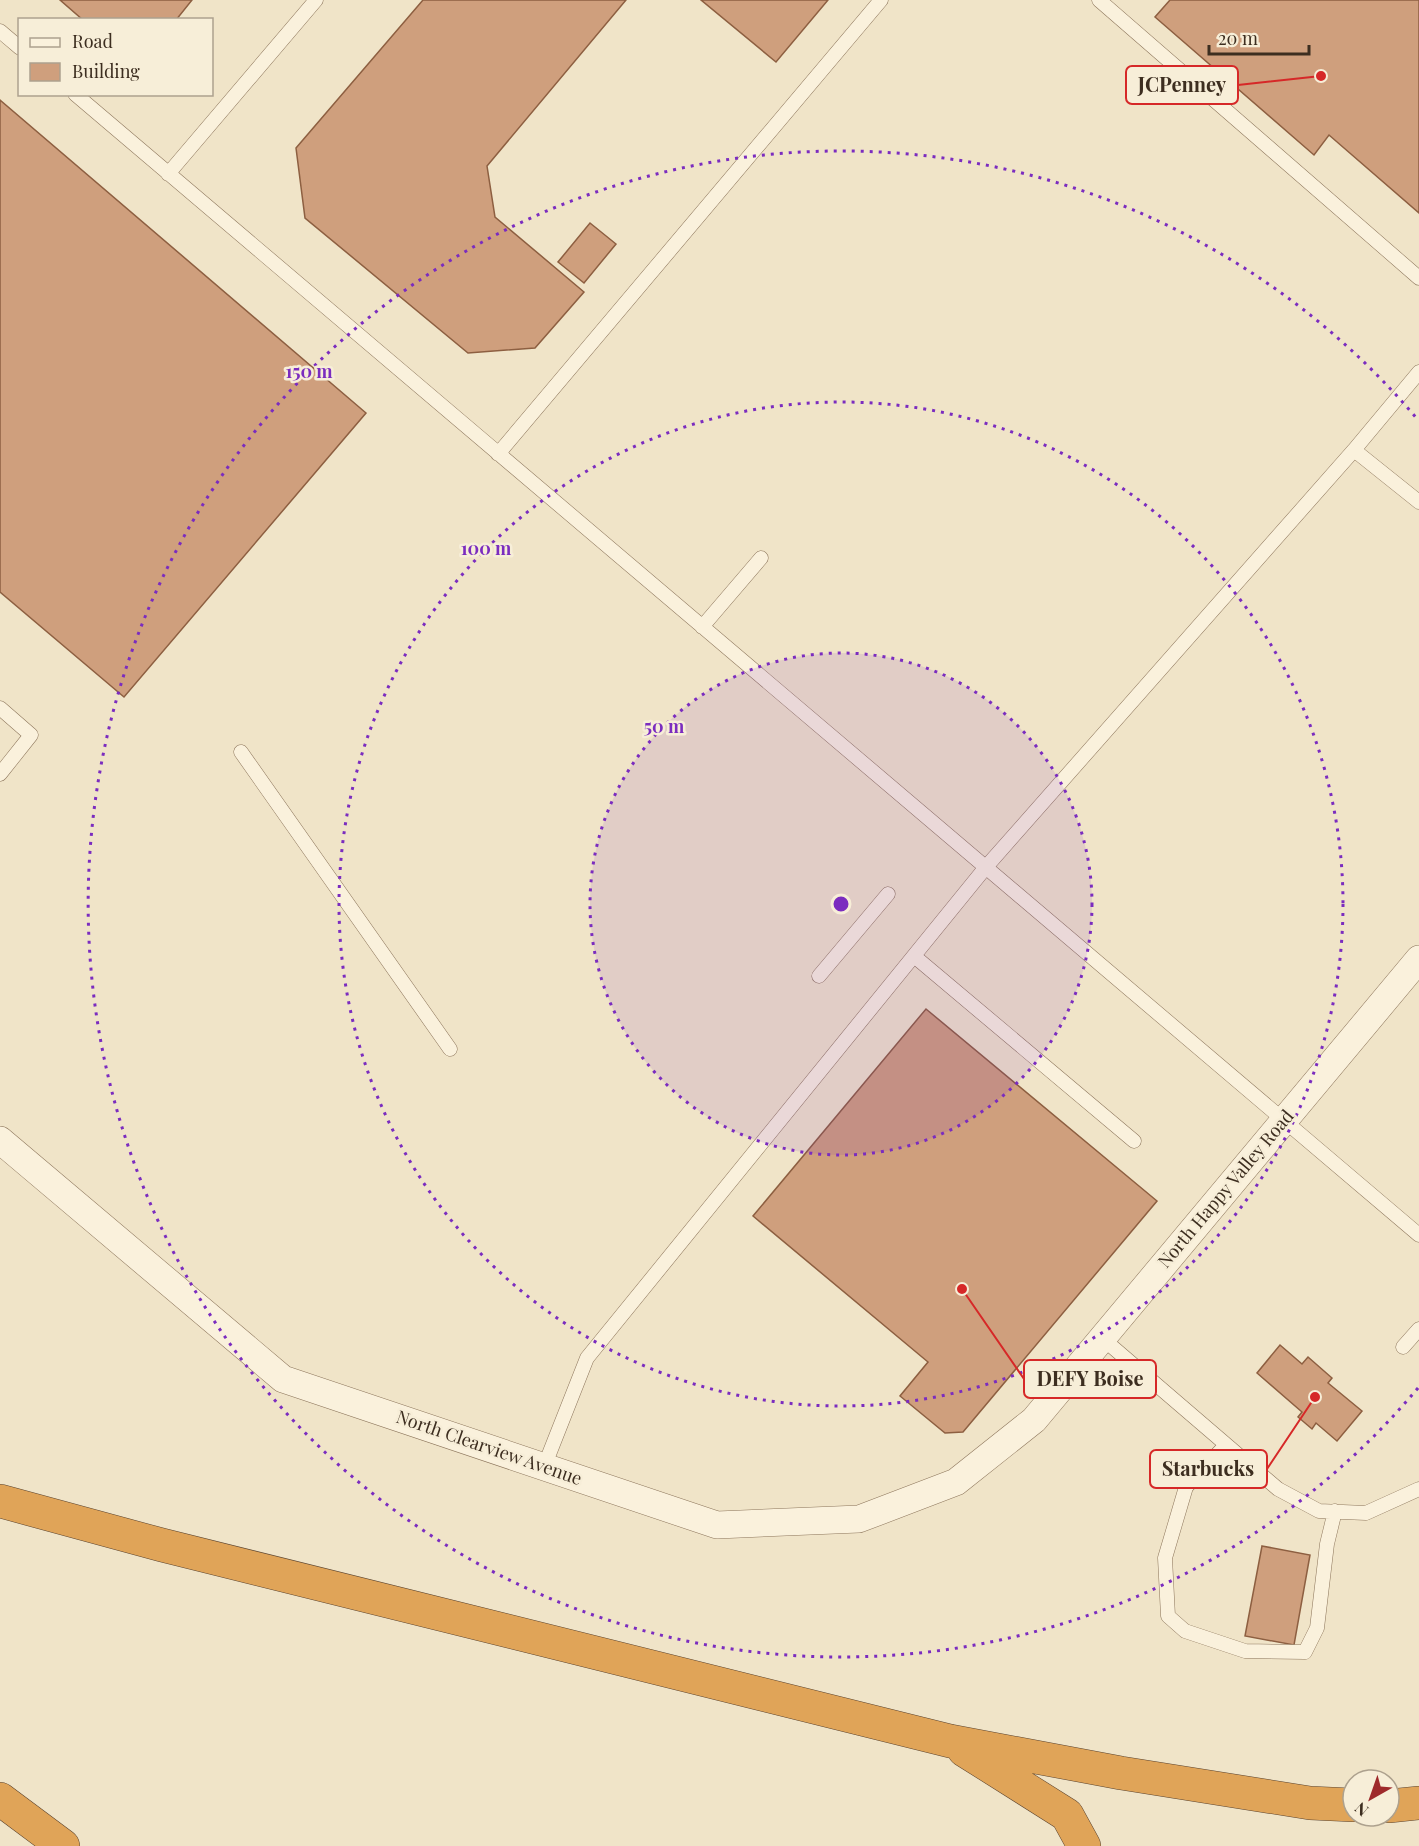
<svg xmlns="http://www.w3.org/2000/svg" width="1419" height="1846" viewBox="0 0 1419 1846" font-family="'Playfair Display',serif">
<style>
.building{fill:#cf9f7d;stroke:#8d5f41;stroke-width:1.5}
.lines{fill:none;stroke-linecap:round;stroke-linejoin:round}
.service-casing{stroke:#8d765c;stroke-width:15}
.minor-casing{stroke:#8d765c;stroke-width:28}
.motorway-casing{stroke:#5b4430;stroke-width:34}
.service{stroke:#faf1dc;stroke-width:14}
.minor{stroke:#faf1dc;stroke-width:27}
.motorway{stroke:#e0a458;stroke-width:33}
.ring{fill:none;stroke:#7b2cbf;stroke-width:3;stroke-dasharray:3 6}
.labels{text-anchor:middle;stroke-width:5;stroke-linejoin:round;paint-order:stroke}
.street-label{font-size:18px;fill:#3d2e20;stroke:#f7eed8}
.centre{fill:#7b2cbf;stroke:#f7eed8;stroke-width:3}
.ring-label{font-size:18px;text-anchor:middle;font-weight:bold;fill:#7b2cbf;stroke:#f7eed8;stroke-width:5;stroke-linejoin:round;paint-order:stroke}
.leader{fill:none;stroke:#d62828;stroke-width:2}
.callout-dot{fill:#d62828;stroke:#f7eed8;stroke-width:2}
.callout{fill:#f7eed8;stroke:#d62828;stroke-width:2}
.callout-label{font-size:20px;text-anchor:middle;font-weight:bold;fill:#3d2e20}
</style>
<rect width="100%" height="100%" fill="#f0e4c8"/>
<path class="building" d="M60 0H192L176 20H83Z
M423 0H626L487 166 495 217 584 292 535 348 468 353 305 218 296 148Z
M701 0H828L776 62Z
M1170 0H1419V213L1329 135 1314 155 1155 17Z
M0 100 366 413 124 697 0 592Z
M590 223 616 244 584 283 558 262Z
M926 1009 1157 1201 963 1432 945 1433 900 1396 928 1362 753 1216Z
M1280 1345 1302 1364 1308 1357 1332 1378 1328 1383 1362 1411 1337 1441 1316 1423 1312 1429 1298 1417 1302 1412 1257 1373Z
M1262 1546 1310 1555 1294 1645 1245 1636Z"/>
<g class="lines">
<defs>
<path id="service" d="M1099 0 1419 278
M0 31 20 48
M75 94 1419 1235
M168 174 316 0
M1354 450 1419 502
M498 454 881 0
M702 627 761 558
M0 708 31 735 0 774
M241 752 450 1049
M914 956 1134 1141
M819 976 888 894
M1102 1338 1278 1489 1319 1511 1366 1513 1419 1489
M1403 1347 1419 1329
M1226 1445 1186 1487 1165 1558 1168 1616 1185 1631 1245 1651 1305 1652 1317 1628 1327 1544 1335 1511
M544 1467 587 1358 986 867 1354 450 1419 372"/>
<path id="minor" d="M0 1140 283 1379 717 1525 859 1519 956 1482 1034 1420 1419 959"/>
<path id="motorway" d="M0 1501 162 1545 950 1741 1121 1773 1310 1803 1353 1805
M964 1750 1067 1815 1084 1846
M0 1799 63 1846
M1389 1806 1419 1803"/>
</defs>
<use href="#service" class="service-casing"/>
<use href="#minor" class="minor-casing"/>
<use href="#motorway" class="motorway-casing"/>
<use href="#service" class="service"/>
<use href="#minor" class="minor"/>
<use href="#motorway" class="motorway"/>
</g>
<circle cx="841" cy="904" r="251" fill="#7b2cbf" fill-opacity=".12"/>
<g class="ring">
<circle cx="841" cy="904" r="251"/>
<circle cx="841" cy="904" r="502"/>
<path d="M1418 1388A753 753 0 1 1 1418 420"/>
</g>
<g class="labels">
<g class="street-label">
<text transform="translate(1226 1189) rotate(-50)" y="6">North Happy Valley Road</text>
<text transform="translate(489 1448) rotate(19)" y="6">North Clearview Avenue</text>
</g>
</g>
<circle cx="841" cy="904" r="9" class="centre"/>
<g class="ring-label">
<text x="309" y="378">150 m</text>
<text x="486" y="555">100 m</text>
<text x="664" y="733">50 m</text>
</g>
<path class="leader" d="M1321 76L1238 85M962 1289L1024 1379M1315 1397L1267 1469"/>
<g class="callout-dot">
<circle cx="1321" cy="76" r="6"/>
<circle cx="962" cy="1289" r="6"/>
<circle cx="1315" cy="1397" r="6"/>
</g>
<g class="callout">
<rect x="1126" y="66" width="112" height="38" rx="6"/>
<rect x="1024" y="1360" width="132" height="38" rx="6"/>
<rect x="1150" y="1450" width="117" height="38" rx="6"/>
</g>
<g class="callout-label">
<text x="1182" y="92">JCPenney</text>
<text x="1090" y="1386">DEFY Boise</text>
<text x="1208" y="1476">Starbucks</text>
</g>
<rect x="18" y="18" width="195" height="78" fill="#f7eed8" stroke="#ada18e" stroke-width="1.5"/>
<rect x="30" y="38" width="30" height="9" fill="#faf1dc" stroke="#ada18e" stroke-width="1.5"/>
<text x="72" y="48" font-size="18" fill="#3d2e20">Road</text>
<rect x="30" y="63" width="30" height="18" fill="#cf9f7d" stroke="#ada18e" stroke-width="1.5"/>
<text x="72" y="78" font-size="18" fill="#3d2e20">Building</text>
<g transform="translate(1371 1798) rotate(220)"><circle r="28" fill="#f7eed8" stroke="#ada18e" stroke-width="1.5"/>
<path d="M0-4.5L10 22L0 15L-10 22Z" fill="#9e2a2b"/>
<text y="-9" font-size="16" font-weight="bold" text-anchor="middle" fill="#3d2e20">N</text>
</g>
<path d="M1209 45v9h100v-9" fill="none" stroke="#3d2e20" stroke-width="3"/>
<text x="1218" y="45" font-size="18" fill="#3d2e20" stroke="#f7eed8" stroke-width="4.5" paint-order="stroke">20 m</text>
</svg>
